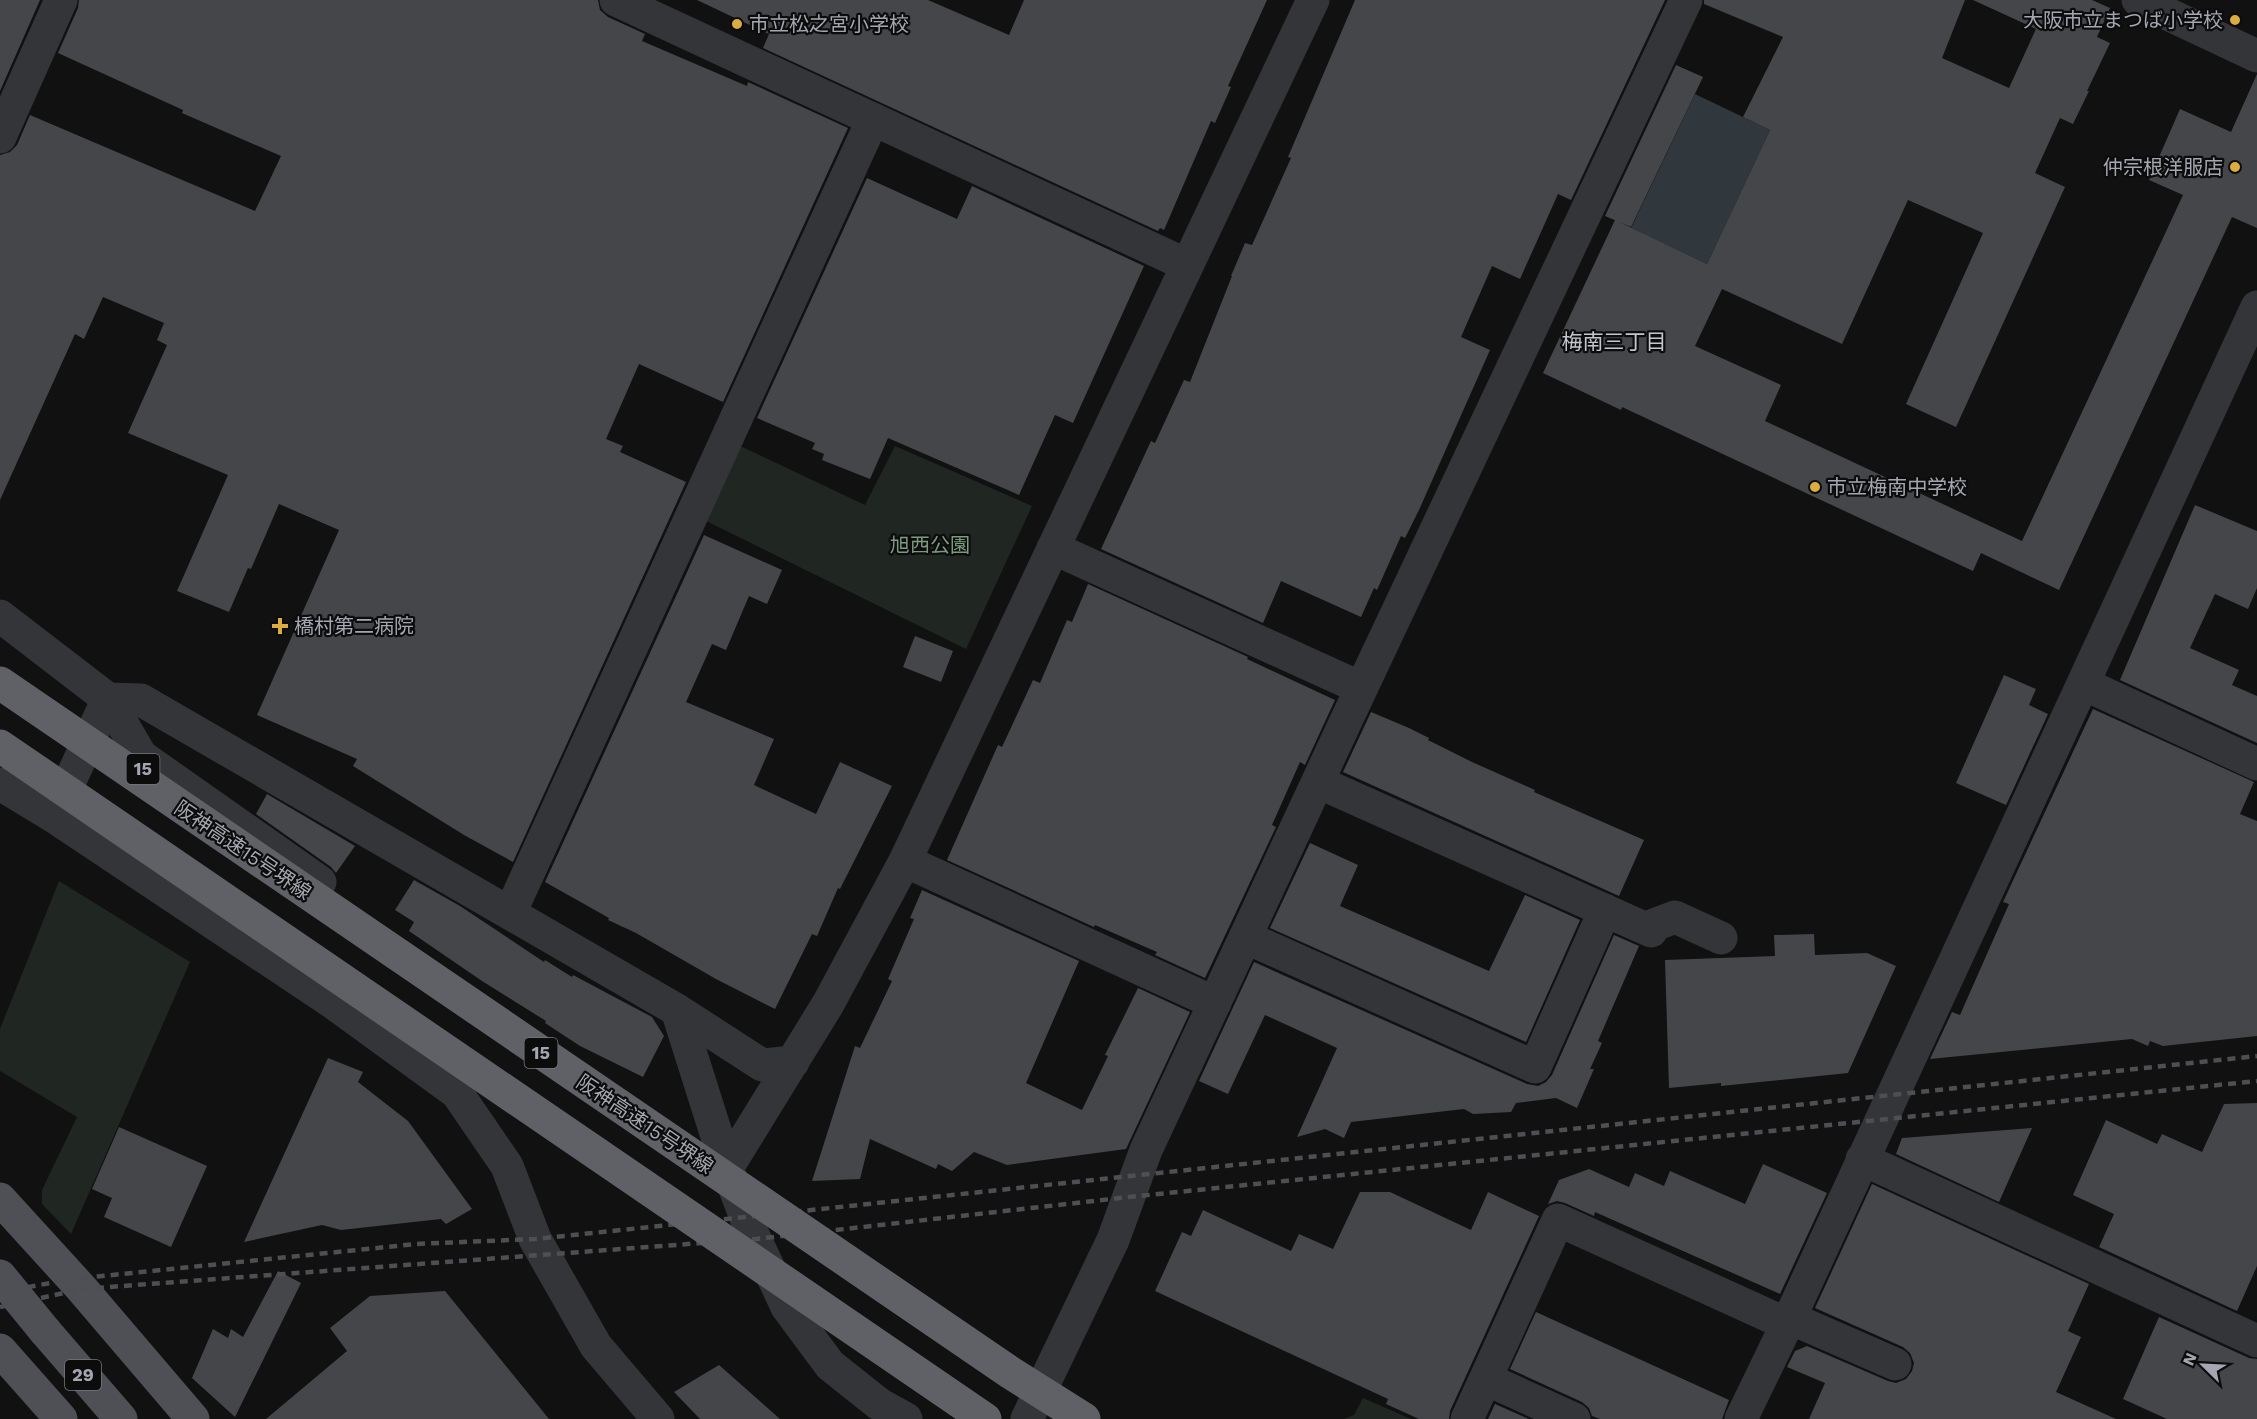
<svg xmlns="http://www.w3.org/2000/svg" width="2257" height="1419" viewBox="0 0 2257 1419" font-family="'Work Sans','Noto Sans JP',sans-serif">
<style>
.green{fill:#202621}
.water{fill:#30373d}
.building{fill:#45464a}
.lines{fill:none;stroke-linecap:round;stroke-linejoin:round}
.minor{stroke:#343539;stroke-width:33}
.tertiary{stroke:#343539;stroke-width:33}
.primary{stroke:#4f5055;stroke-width:33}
.rail{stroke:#4e4f53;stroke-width:4.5;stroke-dasharray:8 6;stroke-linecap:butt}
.primary-bridge{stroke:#4f5055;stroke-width:33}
.motorway-bridge{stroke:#5f6167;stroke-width:33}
.poi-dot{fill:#dbad40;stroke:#0c0c0d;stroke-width:2}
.labels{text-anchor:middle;stroke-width:4.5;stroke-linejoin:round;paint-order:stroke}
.shield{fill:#0c0c0d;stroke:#767880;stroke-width:1.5}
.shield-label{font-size:18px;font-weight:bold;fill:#a4a7b1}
.poi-label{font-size:20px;fill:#a4a7b1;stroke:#0c0c0d;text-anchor:start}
.park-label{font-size:20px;fill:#7d9a80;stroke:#0c0c0d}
.street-label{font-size:20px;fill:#a4a7b1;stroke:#0c0c0d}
.neighbourhood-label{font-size:21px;fill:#c4c6ce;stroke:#0c0c0d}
</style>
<rect width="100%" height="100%" fill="#111112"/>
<path class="green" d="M736 444 865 505 895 446 1032 506 966 649 700 518Z
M59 881 190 962 71 1234 42 1204V1190L77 1117 0 1071V1029Z
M1363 1398 1411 1419H1344L1354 1415Z"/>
<path class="water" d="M1695 94 1770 130 1707 264 1631 228Z"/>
<path class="building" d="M0 0H40L0 91Z
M79 0H598L600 10 608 17 645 34 642 41 747 86 748 82 848 128 723 402 639 364 606 439 623 446 620 452 686 482 513 862 464 835 353 766 357 759 257 715 339 530 279 504 251 569 248 568 229 612 177 591 228 475 128 433 167 345 157 340 164 323 103 297 84 339 75 334 0 500V155L10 152 17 145 30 115 255 211 281 156 182 113 183 110 58 53 78 8Z
M697 0H928L1009 35 1024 0H1267L1228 86 1231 87 1215 123 1211 121 1164 230 1160 228 1158 231 763 48 769 34Z
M1355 0H1665L1571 200 1558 194 1520 279 1492 266 1461 337 1490 350 1419 510 1405 538 1401 536 1377 590 1374 588 1361 617 1281 581 1263 623 1101 549 1151 441 1155 443 1184 380 1190 382 1232 276H1231L1245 243 1252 245 1291 158 1288 157Z
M1704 0H1965L1942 58 2009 88 2036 29 1973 0H2092L2110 8 2097 37 2110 43 2087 91H2089L2073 124 2060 118 2035 173 2065 187 1956 427 1906 404 1983 233 1908 200 1842 344 1722 289 1695 346 1781 385 1765 421 2022 541 2183 195 2149 180 2180 109 2231 132 2257 74V228L2232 217 2059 590 1981 553 1973 571 1622 407 1621 410 1543 373 1615 220 1707 264 1770 130 1743 117 1783 37 1704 4Z
M1676 65 1703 77 1631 227 1605 216Z
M867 178 957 219 972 186 1144 266 1073 423 1055 415 1019 495 888 438 870 479 822 460 824 454 812 449 815 443 757 418Z
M2195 505 2257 531V588L2248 609 2215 594 2190 648 2239 670 2232 685 2257 696V743L2120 680Z
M704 535 782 570 767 604 749 596 726 650 712 644 686 702 774 739 754 785 816 814 840 762 892 786 840 889 838 888 817 936 812 934 775 1009 716 979 636 933 608 920 609 918 545 882Z
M1088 584 1248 657 1247 659 1335 700 1305 765 1300 762 1272 825 1276 827 1205 978 1155 955 1157 952 1095 925 1094 927 947 860 998 745 1002 747 1033 680 1040 683 1067 620 1072 622Z
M915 636 953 651 941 682 903 667Z
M2004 675 2036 689 2029 705 2048 714 2006 805 1956 783Z
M2093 709 2254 782 2240 814 2257 821V1036L2163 1046 2150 1041 2148 1046 2132 1039 1930 1059 1952 1012 1960 1015 2009 904 2003 902Z
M1371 712 1409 728 1429 738 1428 740 1472 762 1535 790 1534 792 1644 840 1619 896 1343 772Z
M267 794 355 846 336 873 331 867 256 814Z
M1310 843 1358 865 1340 906 1489 971 1525 895 1580 920 1526 1042 1270 928Z
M414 880 460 906 544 962 545 960 572 977 573 975 652 1017 664 1036 643 1077 580 1046 545 1023 546 1021 482 981 409 931 414 922 395 910Z
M922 890 1079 961 1026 1083 1082 1110 1108 1056 1105 1055 1138 988 1190 1012 1126 1149 1007 1165 974 1152 952 1171 938 1164 936 1169 870 1139 860 1179 812 1181 855 1046 860 1048 892 981 888 979 914 919 910 918Z
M1814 934 1815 955 1867 953 1896 966 1848 1073 1721 1086V1083L1669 1088 1665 960 1775 956 1774 935Z
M1614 935 1639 946 1598 1041 1602 1043 1590 1069H1594L1577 1108 1556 1098 1516 1103 1511 1112 1473 1114 1464 1109 1351 1122 1344 1138 1325 1129 1297 1137 1337 1048 1265 1015 1228 1094 1199 1081 1254 962 1527 1084 1538 1086 1546 1082 1552 1075Z
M328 1058 363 1072 358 1082 408 1121 472 1209 446 1224 441 1219 341 1230 322 1225 244 1242Z
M2257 1103V1266L2237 1311 2099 1247 2114 1214 2073 1195 2106 1120 2157 1144 2162 1134 2202 1152 2224 1104Z
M119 1127 207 1166 171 1247 104 1217 112 1198 92 1189Z
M2032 1128 1999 1202 1896 1154 1902 1138Z
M1763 1164 1827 1193 1780 1294 1595 1212 1594 1216 1565 1203 1557 1201 1548 1204 1559 1180 1589 1169 1629 1187 1635 1173 1664 1186 1670 1171 1745 1204Z
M1872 1184 2089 1284 2068 1331 2081 1337 2056 1392 2116 1419H1809L1825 1383 1787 1367 1795 1351 1807 1346 1888 1381 1896 1383 1906 1379 1912 1371 1914 1363 1910 1353 1903 1347 1815 1308Z
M1360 1192H1390L1471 1230 1488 1192 1539 1216 1450 1411 1449 1419H1419L1386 1404 1388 1399 1155 1291 1182 1232 1191 1236 1203 1210 1291 1251 1299 1234 1333 1249Z
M278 1271 301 1283 235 1417 192 1378 213 1329 228 1338 231 1329 243 1337Z
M445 1291 549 1419H266L347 1351 330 1328 370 1296Z
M1536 1312 1729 1400 1722 1419H1600L1592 1416 1589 1408 1582 1402 1510 1369Z
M2159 1317 2249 1358 2257 1359V1419H2167L2123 1399Z
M719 1365 780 1419H700L674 1392Z
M1495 1404 1529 1419H1488Z"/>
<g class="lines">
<path class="minor" d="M616 0 1187 265
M2138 0 2257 56
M0 137 61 0
M1053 548 1361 688
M2084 684 2257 764
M1318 782 1651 931 1654 925 1675 917 1721 938
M54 815 108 699
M905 861 1215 1003
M510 913 873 119
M1245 937 1535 1067 1605 910
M1862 1159 2257 1341
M1790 1318 1895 1364
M1486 1379 1574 1419
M1027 1419 1113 1240 1146 1150 1345 723 1686 0
M1467 1419 1558 1220 1787 1324
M1741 1419 1787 1324 2257 307"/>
<path class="tertiary" d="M0 616 108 699 141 756 320 882
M108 699 141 700 677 1010 762 1065 793 1062
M0 784 53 816 332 1002 457 1093 507 1166 535 1239 596 1346 658 1419
M677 1010 727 1168 749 1226 787 1307 830 1365 879 1404 906 1419
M727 1168 828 1004 905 861 1313 0"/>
<path class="primary" d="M0 1199 82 1289 193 1419
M45 1331 121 1419
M0 1350 61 1419"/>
<path class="rail" d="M0 1292 73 1279 416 1244 535 1239 746 1217 2257 1056
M0 1307 82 1289 756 1239 1129 1197 2257 1081"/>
<path class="primary-bridge" d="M0 1276 45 1331"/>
<path class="motorway-bridge" d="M0 683 1011 1373 1084 1419
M0 746 985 1419"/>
</g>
<g class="poi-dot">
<circle cx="2235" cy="20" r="6"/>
<circle cx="737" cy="24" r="6"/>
<circle cx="2235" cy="167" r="6"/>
<circle cx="1815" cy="487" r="6"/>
<path d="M277 617h6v6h6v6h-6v6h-6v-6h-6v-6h6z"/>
</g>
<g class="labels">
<g class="shield">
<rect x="126.5" y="754" width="33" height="30" rx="4.5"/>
<rect x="524.5" y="1038" width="33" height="30" rx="4.5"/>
<rect x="65" y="1360" width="36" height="30" rx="4.5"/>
</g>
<g class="shield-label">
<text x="143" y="775">15</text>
<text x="541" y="1059">15</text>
<text x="83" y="1381">29</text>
</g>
<g class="poi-label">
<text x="2223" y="27" text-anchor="end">大阪市立まつば小学校</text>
<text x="749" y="31">市立松之宮小学校</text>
<text x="2223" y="174" text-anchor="end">仲宗根洋服店</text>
<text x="1827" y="494">市立梅南中学校</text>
<text x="294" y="633">橋村第二病院</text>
</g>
<g class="park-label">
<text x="930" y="552">旭西公園</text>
</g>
<g class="street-label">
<text transform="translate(243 850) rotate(34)" y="7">阪神高速15号堺線</text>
<text transform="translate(645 1124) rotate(34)" y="7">阪神高速15号堺線</text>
</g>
<g class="neighbourhood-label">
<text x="1614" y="349">梅南三丁目</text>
</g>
</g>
<g transform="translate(2203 1365) rotate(294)" stroke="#0c0c0d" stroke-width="4.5" paint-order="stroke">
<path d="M0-4.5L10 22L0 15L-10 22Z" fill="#a4a7b1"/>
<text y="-9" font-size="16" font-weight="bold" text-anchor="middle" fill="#a4a7b1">N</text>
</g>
</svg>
